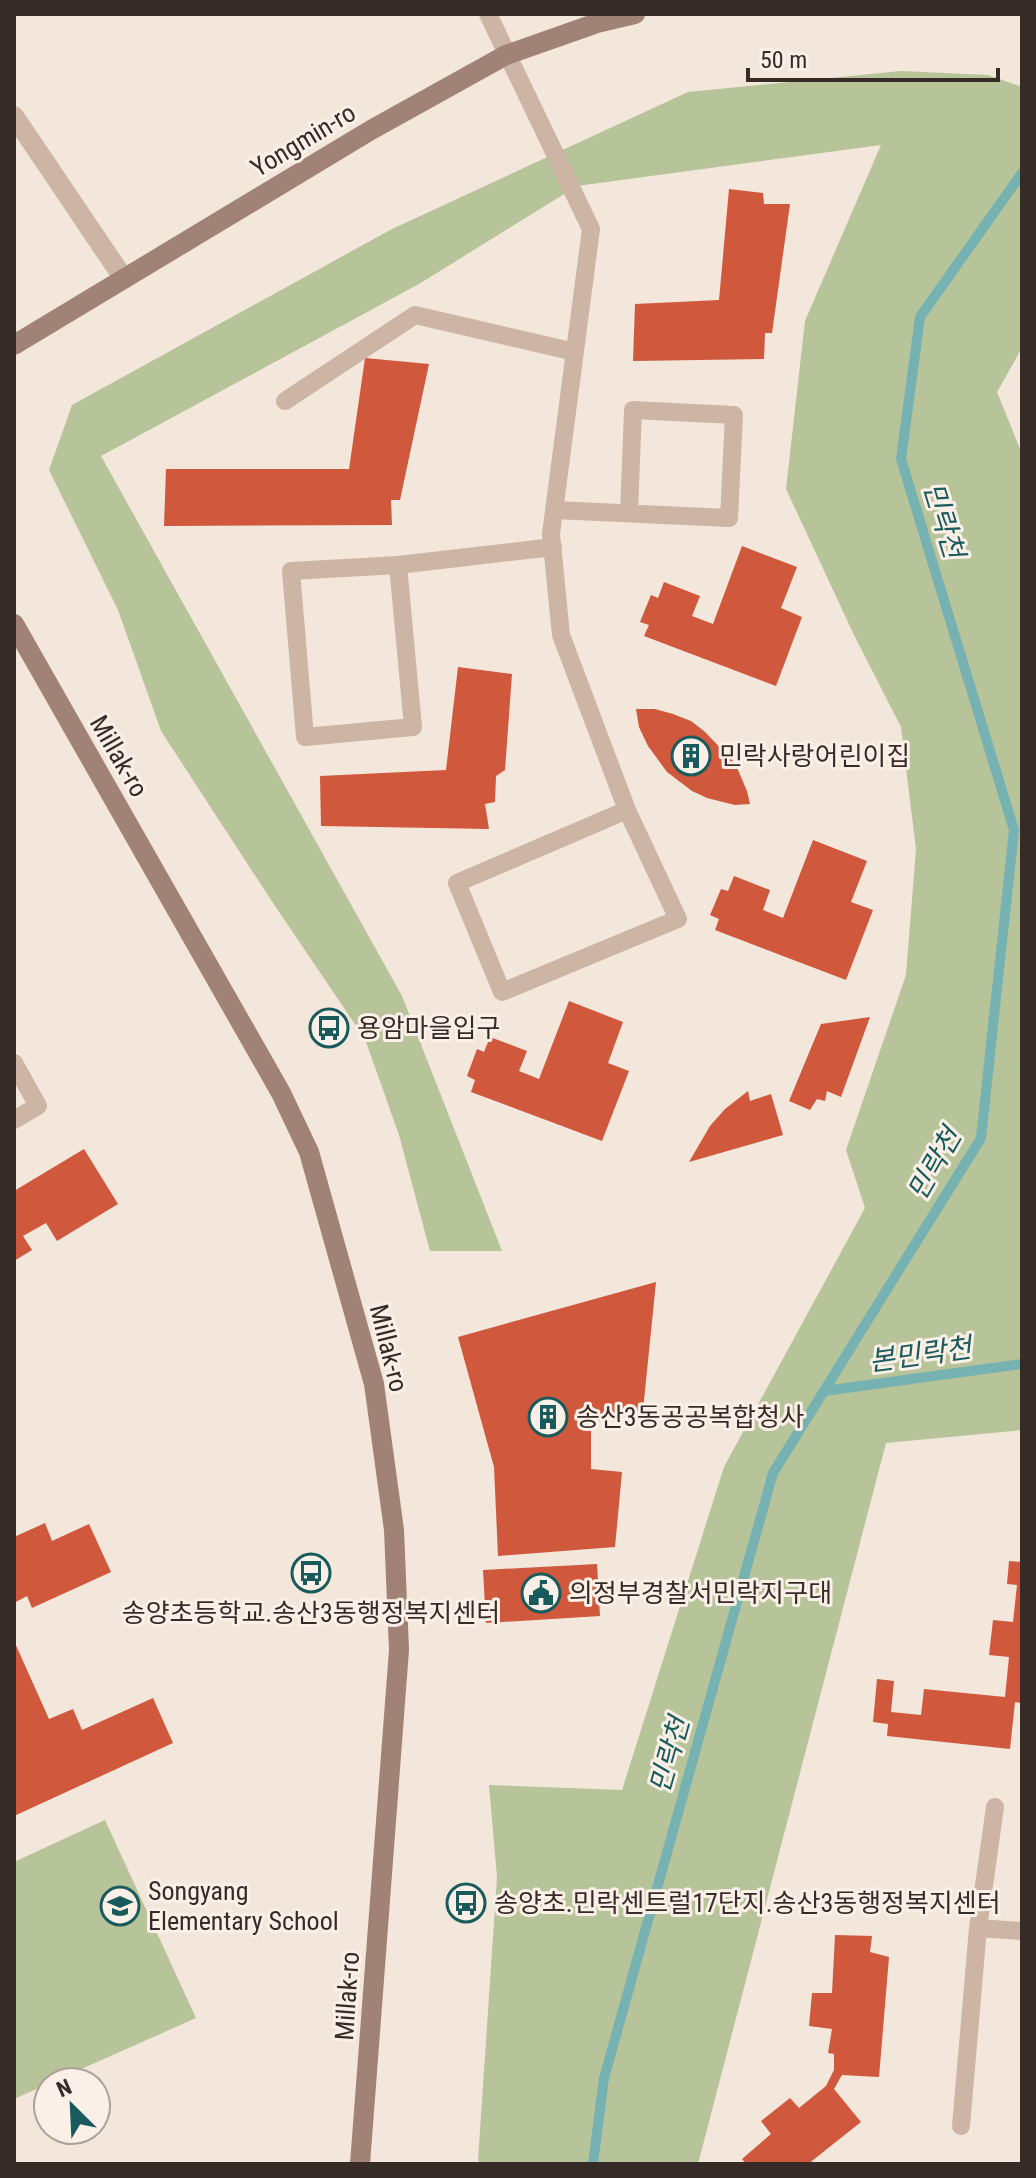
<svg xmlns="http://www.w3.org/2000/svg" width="1036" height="2178" viewBox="0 0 1036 2178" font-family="'Roboto Condensed','Noto Sans KR',sans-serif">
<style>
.green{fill:#b7c399}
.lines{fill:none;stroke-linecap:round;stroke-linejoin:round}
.stream{stroke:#77b2b2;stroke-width:10}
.building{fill:#cf583d}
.lane{stroke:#ccb5a5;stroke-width:18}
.street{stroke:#ccb5a5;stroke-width:20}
.secondary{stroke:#a08376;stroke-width:20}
.labels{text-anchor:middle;stroke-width:6;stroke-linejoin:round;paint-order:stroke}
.street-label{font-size:26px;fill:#372b27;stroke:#fbf0e7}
.poi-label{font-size:26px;fill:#372b27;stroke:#fbf0e7;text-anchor:start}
.water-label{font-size:28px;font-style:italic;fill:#195b5c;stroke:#fbf0e7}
</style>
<rect width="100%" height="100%" fill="#f3e6da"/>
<path class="green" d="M901 71 988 75 1022 87V348L997 392 1022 454V1430L886 1443 698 2164H481L478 2160 497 1877 489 1785 622 1790 724 1467 865 1208 846 1150 906 975 916 849 901 727 854 635 786 489 805 321 881 145 577 186 419 284 101 456 402 996 502 1251H430L399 1135 365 1039 273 903 161 731 118 610 49 470 72 405 392 229 688 92Z
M105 1820 196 2018 14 2099V1862Z"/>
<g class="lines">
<path class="stream" d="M824 1391 1022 1364
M593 2164 604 2078 773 1473 981 1138 1014 830 901 459 920 317 1022 173"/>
</g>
<path class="building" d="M729 189 763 193 764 204H790L772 333H765L764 359 633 361 635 304 719 300Z
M365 358 429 364 400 500H391L392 525 164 526 166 469H349Z
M742 546 797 567 781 608 802 617 776 686 644 636 649 625 640 622 651 595 658 598 664 582 700 596 692 616 713 624Z
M458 667 512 674 505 770 496 776 495 802 485 804 489 829 321 826 320 776 446 770Z
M636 709H655L673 714 691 721 704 731 735 763 747 791 750 804 735 805 707 798 692 791 667 772 648 746 639 727Z
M813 840 867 861 851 902 873 910 846 980 715 930 719 919 710 915 721 889 728 891 734 876 770 890 763 910 783 918Z
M569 1001 623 1022 608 1063 629 1071 602 1141 471 1092 475 1080 467 1076 477 1049 484 1052 490 1037 527 1051 519 1071 539 1079Z
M870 1017 841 1097 827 1091 825 1101 817 1099 810 1110 789 1101 821 1024Z
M748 1091 750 1101 771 1094 783 1135 689 1162 710 1126 725 1109Z
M84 1149 118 1204 57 1241 46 1223 23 1236 32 1250 14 1261V1191Z
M656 1282 643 1410 591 1423V1469L622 1472 615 1547 498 1556 494 1467 458 1337Z
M45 1523 52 1541 89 1524 111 1572 32 1608 27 1596 14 1603V1537Z
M1009 1561 1022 1562V1703L1015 1702 1010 1749 887 1736 888 1724 873 1722 877 1679 894 1681 891 1712 921 1715 924 1689 1005 1697 1009 1657 989 1655 993 1620 1013 1622 1017 1585 1007 1584Z
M597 1564 600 1616 486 1623 483 1570Z
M14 1641 49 1719 73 1709 82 1730 153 1698 173 1743 14 1816Z
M835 1935 872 1936 870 1952 889 1957 879 2077 842 2075 834 2089 861 2122 808 2164H746L742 2159 771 2134 761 2121 790 2098 799 2108 826 2086 834 2070V2054L828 2053 832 2029 809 2026 812 1993H832Z"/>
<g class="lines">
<path class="lane" d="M488 14 591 229 551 534 561 635 627 810 678 919 502 992 457 883 627 810
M285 401 415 315 575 352
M554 510 729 518 734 415 633 410 629 513
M398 565 413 727 305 737 291 571 398 565 553 547
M14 1063 38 1106 14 1120
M995 1807 978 1928 1022 1931
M961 2126 978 1928"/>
<path class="street" d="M14 116 124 279"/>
<path class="secondary" d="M14 345 371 130 506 55 597 23 635 14
M14 624 281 1093 309 1152 374 1384 394 1530 399 1650 360 2164"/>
</g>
<defs>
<symbol id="building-ring" viewBox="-11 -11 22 22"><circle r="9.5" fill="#fbf0e7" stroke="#195b5c" stroke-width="1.5"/><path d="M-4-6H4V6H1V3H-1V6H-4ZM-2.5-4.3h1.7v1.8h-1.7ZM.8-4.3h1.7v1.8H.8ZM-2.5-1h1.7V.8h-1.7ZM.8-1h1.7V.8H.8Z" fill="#195b5c"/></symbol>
<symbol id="bus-ring" viewBox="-11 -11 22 22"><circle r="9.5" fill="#fbf0e7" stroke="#195b5c" stroke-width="1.5"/><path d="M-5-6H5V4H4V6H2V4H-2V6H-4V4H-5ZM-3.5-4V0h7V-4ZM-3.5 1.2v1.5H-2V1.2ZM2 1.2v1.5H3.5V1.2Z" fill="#195b5c"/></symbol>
<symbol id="civic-ring" viewBox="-11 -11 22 22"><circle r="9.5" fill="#fbf0e7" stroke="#195b5c" stroke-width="1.5"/><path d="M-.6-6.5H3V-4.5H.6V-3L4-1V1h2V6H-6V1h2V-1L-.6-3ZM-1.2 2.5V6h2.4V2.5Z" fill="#195b5c"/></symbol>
<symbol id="school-ring" viewBox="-11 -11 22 22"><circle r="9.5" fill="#fbf0e7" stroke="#195b5c" stroke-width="1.5"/><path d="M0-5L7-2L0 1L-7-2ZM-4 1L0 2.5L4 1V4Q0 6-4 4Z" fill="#195b5c"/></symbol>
</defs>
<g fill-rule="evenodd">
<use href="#building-ring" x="669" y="734" width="44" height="44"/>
<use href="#bus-ring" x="307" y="1006" width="44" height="44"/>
<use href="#building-ring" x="526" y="1395" width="44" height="44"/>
<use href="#bus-ring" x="289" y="1551" width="44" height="44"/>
<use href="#civic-ring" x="519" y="1571" width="44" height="44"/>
<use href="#bus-ring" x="444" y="1881" width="44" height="44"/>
<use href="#school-ring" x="98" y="1884" width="44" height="44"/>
</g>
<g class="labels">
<g class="street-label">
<text transform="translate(303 140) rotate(-31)" y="9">Yongmin-ro</text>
<text transform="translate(119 756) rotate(60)" y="9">Millak-ro</text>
<text transform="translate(389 1348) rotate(76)" y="9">Millak-ro</text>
<text transform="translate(347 1996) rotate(-86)" y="9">Millak-ro</text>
</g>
<g class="poi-label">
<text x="719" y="765">민락사랑어린이집</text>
<text x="357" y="1037">용암마을입구</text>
<text x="576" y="1426">송산3동공공복합청사</text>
<text x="569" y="1602">의정부경찰서민락지구대</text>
<text x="311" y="1622" text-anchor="middle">송양초등학교.송산3동행정복지센터</text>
<text x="148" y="1900">Songyang<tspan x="148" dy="30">Elementary School</tspan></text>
<text x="494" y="1912">송양초.민락센트럴17단지.송산3동행정복지센터</text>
</g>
<g class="water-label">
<text transform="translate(944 520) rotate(73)" y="10">민락천</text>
<text transform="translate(934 1164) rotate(-60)" y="10">민락천</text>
<text transform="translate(920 1354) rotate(-8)" y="10">본민락천</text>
<text transform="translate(669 1755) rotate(-74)" y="10">민락천</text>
</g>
</g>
<rect width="1036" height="2178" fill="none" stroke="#372b27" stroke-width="32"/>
<g transform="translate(72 2106) rotate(336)"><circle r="38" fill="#fbf0e7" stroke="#ada19a" stroke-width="2"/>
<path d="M0-6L14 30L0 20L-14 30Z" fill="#195b5c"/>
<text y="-12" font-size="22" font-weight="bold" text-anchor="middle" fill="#372b27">N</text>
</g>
<path d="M748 68v12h250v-12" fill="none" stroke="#372b27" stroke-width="4"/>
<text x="760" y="68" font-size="24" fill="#372b27" stroke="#fbf0e7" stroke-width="6" paint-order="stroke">50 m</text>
</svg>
